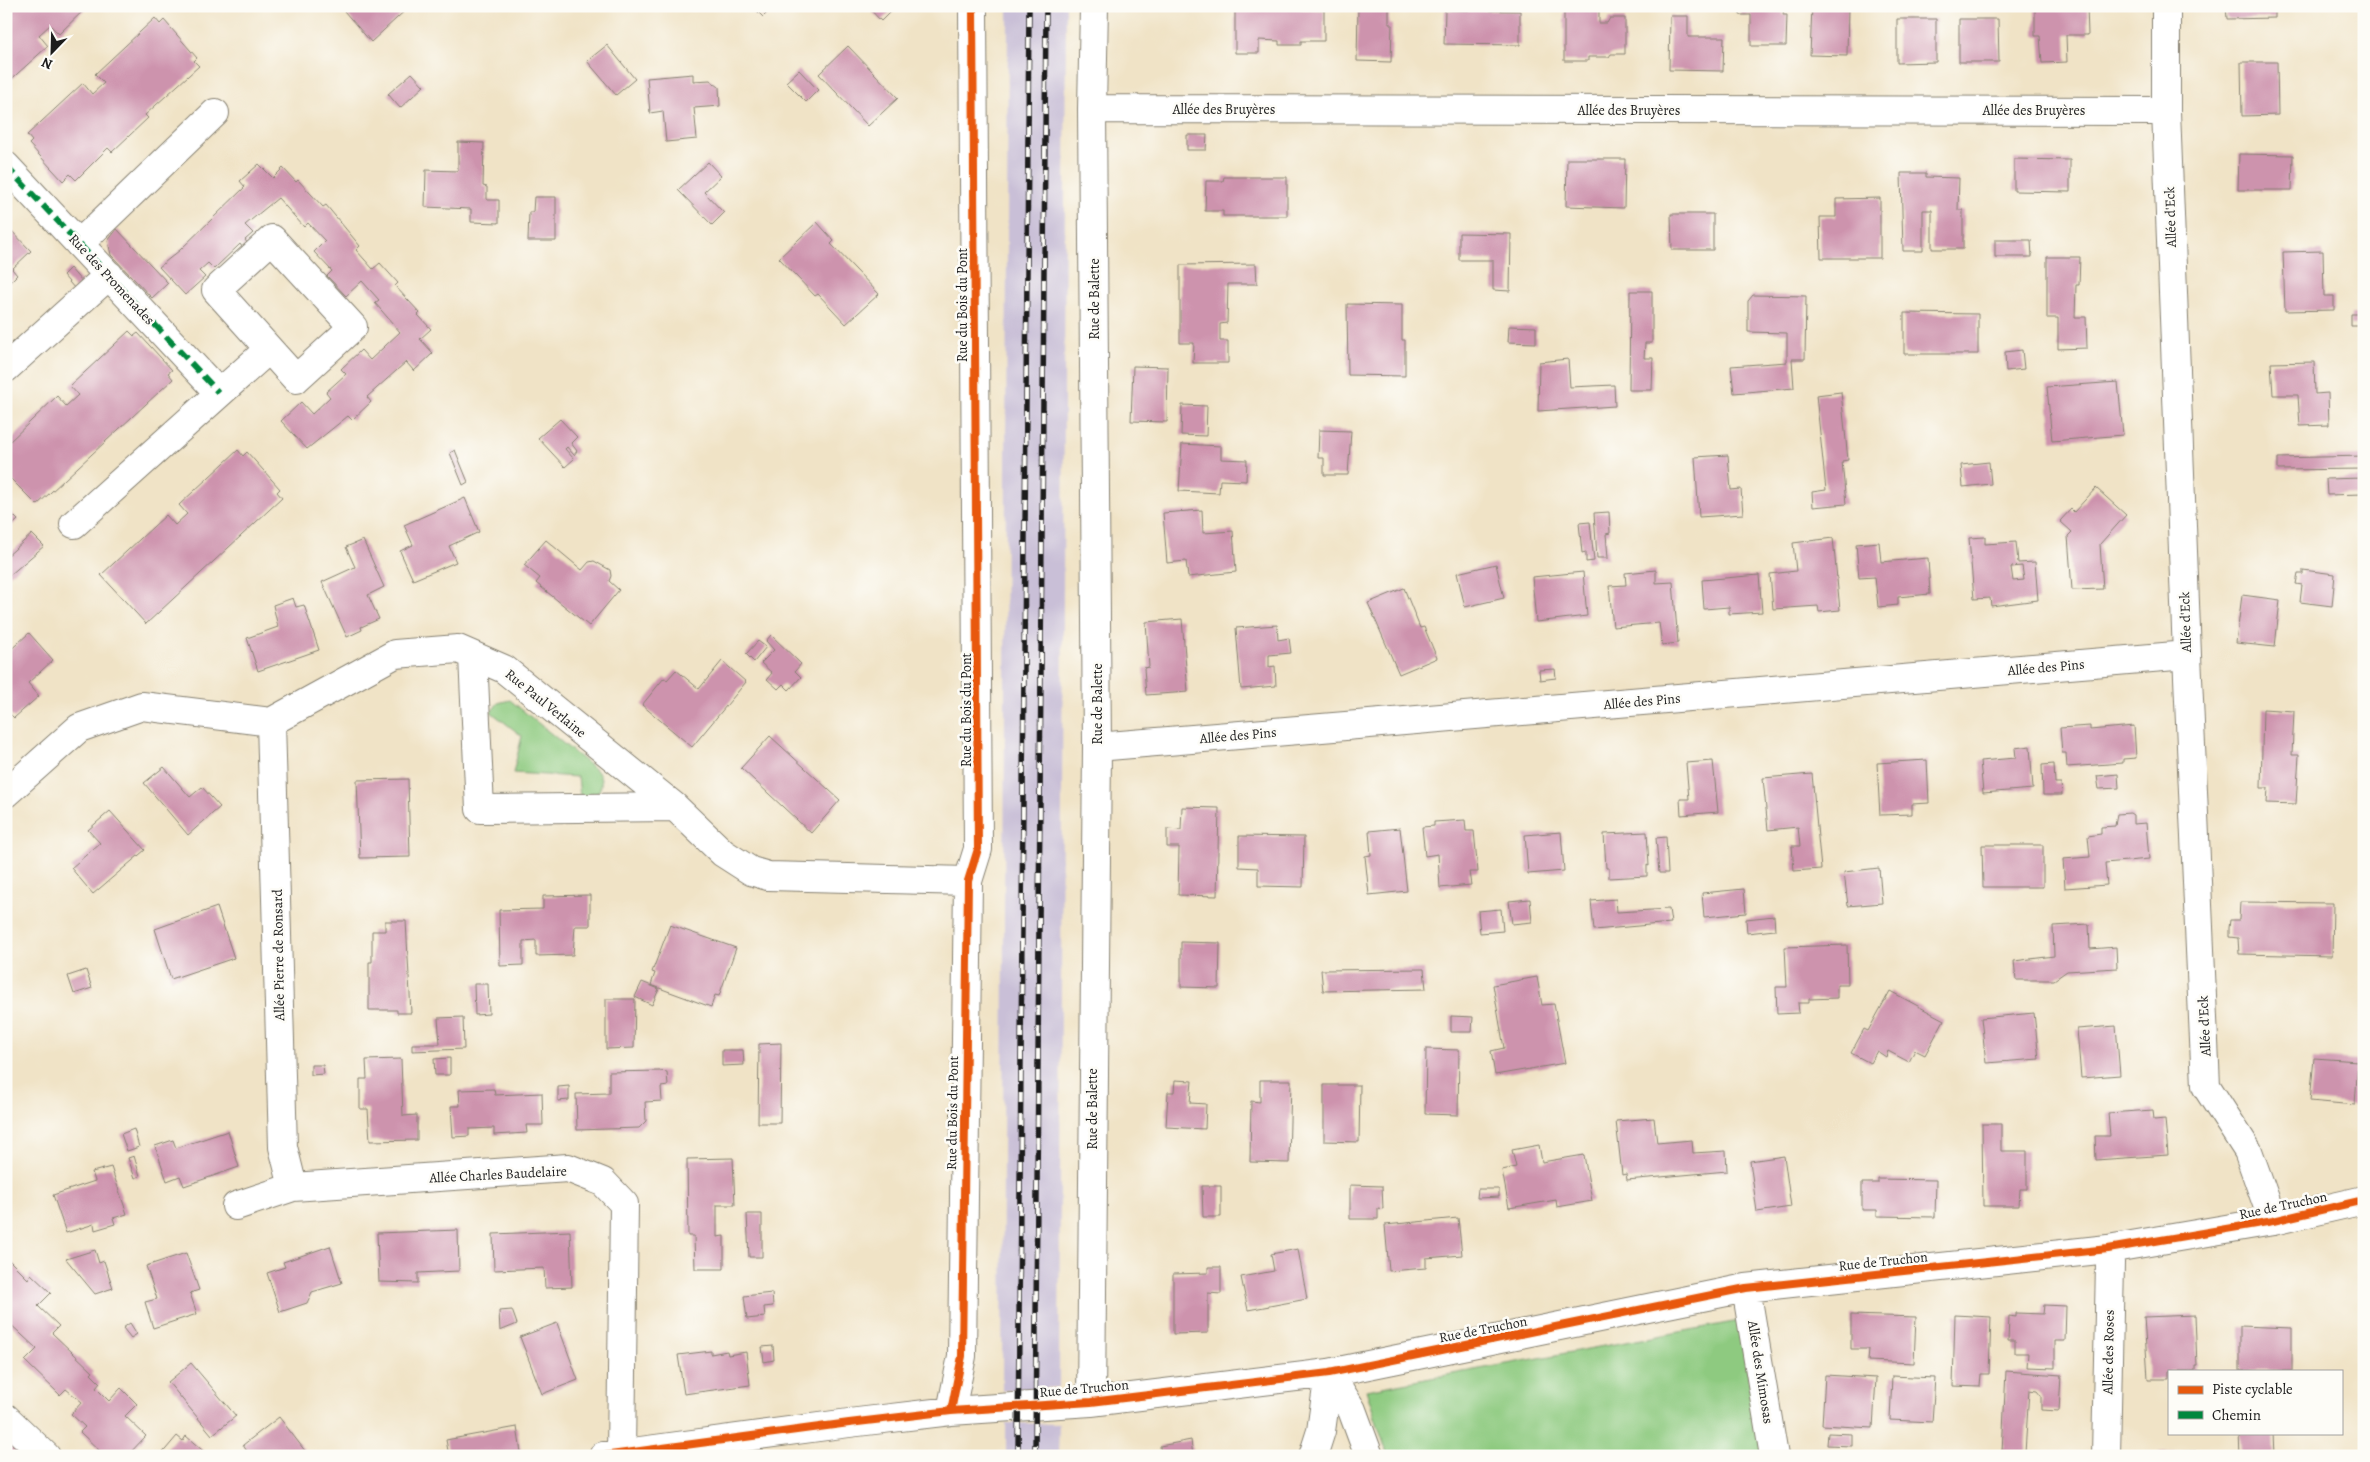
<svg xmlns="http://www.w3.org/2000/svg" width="2370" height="1462" viewBox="0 0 2370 1462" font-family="Alegreya,serif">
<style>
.industrial{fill:#c9bfd7}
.green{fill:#8eca80;stroke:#55734e}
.building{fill:#cd93ad;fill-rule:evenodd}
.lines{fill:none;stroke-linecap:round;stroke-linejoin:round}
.minor-casing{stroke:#868071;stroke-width:30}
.minor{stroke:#fff;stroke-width:28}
.rail-casing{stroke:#1c1c1c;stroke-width:5.5}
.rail{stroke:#fdfcf7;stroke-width:4;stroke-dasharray:11;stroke-linecap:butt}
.quiet{stroke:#00873e;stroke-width:6;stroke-dasharray:12 6;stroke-linecap:butt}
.cycleway-casing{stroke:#fdfcf7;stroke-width:11}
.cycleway{stroke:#e8590c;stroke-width:8}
.labels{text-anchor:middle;stroke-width:5;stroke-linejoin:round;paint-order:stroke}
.street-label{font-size:14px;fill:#1c1c1c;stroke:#fdfcf7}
</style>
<rect width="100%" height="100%" fill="#fdfcf7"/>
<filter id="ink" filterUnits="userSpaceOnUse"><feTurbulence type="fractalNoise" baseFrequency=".02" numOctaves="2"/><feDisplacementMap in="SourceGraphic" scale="10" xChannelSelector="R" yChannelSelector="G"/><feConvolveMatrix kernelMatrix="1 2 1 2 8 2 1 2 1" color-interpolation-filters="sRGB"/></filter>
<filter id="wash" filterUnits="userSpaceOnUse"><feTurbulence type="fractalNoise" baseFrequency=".0096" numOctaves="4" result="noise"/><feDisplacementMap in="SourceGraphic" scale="20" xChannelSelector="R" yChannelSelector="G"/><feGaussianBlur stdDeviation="1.12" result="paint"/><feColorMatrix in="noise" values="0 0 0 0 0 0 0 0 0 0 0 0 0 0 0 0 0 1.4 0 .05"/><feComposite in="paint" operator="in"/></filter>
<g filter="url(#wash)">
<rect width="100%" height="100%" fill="#f0e3c6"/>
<path class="industrial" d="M1008 6H1066L1059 1387 1002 1391Z
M1006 1423 1059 1424 1058 1456H1006Z"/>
<path class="green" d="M510 700 598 772C603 782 602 787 596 795L580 797 578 777 513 773 522 736 491 712 498 703Z
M1739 1321 1763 1456H1388L1366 1390Z"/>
<g id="blocks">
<path class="building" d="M6 6H88L59 34 50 25 39 35 48 46 6 84Z
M349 6H410L371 42 344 11Z
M752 6H774L763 17Z
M867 6H896L881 21Z
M1235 6H1301V9L1324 10V41H1301V45H1279V41L1259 40V53H1235Z
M1358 6H1389V24H1392L1391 62 1357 61Z
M1564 6H1599V23H1607L1610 18H1625V54H1611L1609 57H1588V61H1564Z
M1740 6H1784L1783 15H1787L1786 46H1751V15H1740Z
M1812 6H1848L1847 56 1810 55Z
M2035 6H2087L2088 35H2066L2067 62 2042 63 2040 36H2035Z
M2226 6H2275V18L2227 19Z
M1445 10 1520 11V45L1444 44Z
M1670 16H1688V37H1724L1723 71 1669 70Z
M155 18 160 24 164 20 197 58 194 61 199 66 145 115 148 118 112 152 108 148 76 180 70 174 63 181 29 144 32 141 27 135 83 83 92 94 104 83 95 74Z
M1897 19H1936V62L1897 63Z
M1959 19H1998L1999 62H1959Z
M607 45 635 79 616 95 587 61Z
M848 46 898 98 868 126 819 74Z
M2241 62H2277L2278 115 2242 116Z
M799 70 818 90 806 102 786 82Z
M412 73 424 86 400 108 388 94Z
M693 74V81L710 80 719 87 720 106 694 108 697 139 666 142 663 111 650 113 647 78Z
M1187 135H1207L1206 150H1187Z
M458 142 484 143 483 186 487 187V200H499V223L471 222V209L425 207 426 170 458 171Z
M2239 154 2293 155 2292 190H2238Z
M1567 159H1625L1624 208 1566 206Z
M2014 159 2070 160V192L2014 191Z
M708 162 721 176 704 192 724 213 712 225 678 190Z
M259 164 273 178 283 168 296 182 298 180 323 207 326 205 360 246 356 250 373 269 380 263 398 283 395 286 420 313 418 315 431 329 420 339 433 353 414 371 406 362 367 397 371 402 352 420 348 416 307 449 281 421 301 402 312 414 330 397 326 392 346 374 341 369 361 350 370 360 400 332 375 303 379 300 362 281 346 296 327 276 332 271 314 252 325 241 308 223 304 227 278 198 245 225 253 233 245 240 248 244 243 248 240 244 214 269 208 263 199 271 205 277 185 295 159 267 180 250 245 187 240 181Z
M1901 173H1926V177L1959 178 1958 210H1963V249H1932V210H1923V251H1903Z
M1224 177H1287V216H1223V211H1205L1206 181H1223Z
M534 197H556V241H528L529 212H533Z
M1880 198V258H1821L1820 217H1836V199Z
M1671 214H1713V250H1672Z
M817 222 834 241 831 244 879 294 846 324 818 294 815 296 779 258Z
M6 225 31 251 12 269 17 275 6 286Z
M117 229 168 283 152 298 111 255 108 241Z
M1459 233 1511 234 1510 291 1493 290V260H1459Z
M1995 240H2031L2032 257H1995Z
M2323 251 2324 296H2334V310L2285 311 2283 252Z
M2047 257H2080L2079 285H2076L2075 317H2086L2087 348 2058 349V318H2047Z
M1256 264 1257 284H1228L1227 323 1220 324V341H1228V363H1193L1194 343H1180V265Z
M70 268 82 282 75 289 63 275Z
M1630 291H1652V343H1645L1644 358H1653L1652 390H1629Z
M1753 295 1806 296 1805 359H1792L1794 388 1734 393 1731 366 1787 362V333L1748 332V301Z
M1347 304 1402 305V340H1405V376L1348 375Z
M1904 313 1978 314V354H1904Z
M2351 314H2364V326H2351Z
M1509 326 1536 327V343L1508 342Z
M129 331 134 336 138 333 172 370 168 373 173 379 37 505 6 474V445L57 396 66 406 78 395 70 386Z
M2022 350 2024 369 2006 371 2005 352Z
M1568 359 1570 387 1614 385 1615 406 1538 411 1539 362Z
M2314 362 2315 394 2328 393 2329 425 2300 426 2298 395H2273L2271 363Z
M1133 366 1168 367 1167 422 1131 421Z
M2118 382 2123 435 2052 441 2047 387Z
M1841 392 1848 460 1842 461 1846 504 1813 507 1812 492 1826 490 1816 395Z
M1182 405 1207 406 1206 436 1181 435Z
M560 419 577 437 571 443 577 451 574 455 567 447 565 449 574 459 565 467 538 438Z
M1319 430 1351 431 1348 475H1324V458H1318Z
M1182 444 1221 446V459L1247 460 1246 481 1220 480 1219 493 1179 491Z
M238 450 243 456 247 452 280 489 277 492 282 498 146 624 101 575 166 515 175 525 187 514 179 505Z
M455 450 468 482 463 485 450 453Z
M1728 455 1731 490 1741 489 1743 514 1699 517 1695 457Z
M2364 456V469L2278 470V458Z
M1989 462 1991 484 1963 487 1961 465Z
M2363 478 2364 494 2327 495 2326 479Z
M2096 488 2126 515 2100 544 2103 589 2072 590 2068 536 2072 532 2060 521 2071 509 2074 512Z
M465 498 479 532 449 546 456 562 413 580 400 551 413 545 404 525Z
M6 508 18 520 6 531Z
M1202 510 1203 533 1233 531 1236 572 1188 577 1186 561 1167 563 1163 513Z
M1609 512 1610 533 1606 534 1608 558H1597L1594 513Z
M1590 522 1594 561 1586 562V552L1582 553 1579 523Z
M32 534 44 546 10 575 6 570V557Z
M1985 537V544L2016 542 2018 563 2035 562 2038 600 1991 606 1990 598 1974 599 1969 538ZM2022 566 2024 580 2013 581 2011 567Z
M1833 538 1840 610 1819 612 1818 606 1773 609 1770 574 1796 571 1793 543Z
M363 540 384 587 368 595 379 619 361 627 362 630 347 637 322 582 355 567 346 547Z
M546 540 582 570 589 562 594 561 610 570 611 576 609 581 619 590 589 626 536 583 540 578 524 565Z
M1879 542 1881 562 1928 558 1930 594 1898 597V605L1878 607 1875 577 1859 578 1856 544Z
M1496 564 1504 598 1465 607 1457 573Z
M1656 570V583L1673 582 1678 643 1662 645 1659 623 1613 627 1609 586 1626 585 1625 573Z
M2303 570 2335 574 2332 606 2300 602 2302 585 2296 584 2298 574H2303Z
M1583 572 1587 616 1536 622 1532 577Z
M1759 575 1762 612 1729 614V607L1704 609 1702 580Z
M1404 588 1420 628 1424 627 1437 658 1399 674 1368 603Z
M2242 595 2280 600 2275 647 2236 643Z
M293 598 296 607 304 605 319 650 258 671 247 638 278 627 273 605Z
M1182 619 1188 692 1146 695 1144 668 1149 667 1146 622Z
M1277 625 1278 640 1289 638 1291 653 1269 655V667L1275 666 1276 686 1241 689 1236 628Z
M29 633 53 660 28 683 39 696 14 718 6 710V654Z
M771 635 801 664 795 671 801 677 789 690 783 684 778 689 767 679 772 673 761 663 774 650 766 641Z
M758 641 766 647 754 662 746 654Z
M722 661 746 682 692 747 642 705 664 678 667 680 676 670 699 689Z
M1555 669 1556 678 1540 680 1539 670Z
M2263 709 2294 711 2292 755H2299L2296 804 2267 803 2268 788H2261Z
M2090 726V730L2134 726 2136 758 2123 759V763L2067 767 2066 753H2062L2060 728Z
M770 736 840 800 811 833 741 768Z
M2030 746 2033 789 1983 793 1980 761 2016 758 2015 748Z
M1927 760 1929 803 1912 804V814L1880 815 1877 763Z
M1713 761 1718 812 1681 815 1680 799H1689L1686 763Z
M2054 764 2055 783H2061L2062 795H2043L2042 765Z
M164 767 190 797 202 787 220 807 188 835 144 783Z
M1812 774 1821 869 1794 871 1792 846H1800L1798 827 1768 830 1763 778Z
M2118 774 2119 788 2099 789 2097 776Z
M408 779 410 857 360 858 357 780Z
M1182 807 1219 808 1217 896 1178 895 1179 847H1167V829L1181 830Z
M110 811 145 850 93 894 71 868 100 843 88 830Z
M2130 813 2133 815V824L2146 823 2149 859 2105 863 2107 885 2065 888 2063 859 2090 857 2088 836 2101 834V827L2115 826 2117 814Z
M1465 820 1466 831H1474L1478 872H1469L1471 885 1440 888 1438 854 1425 856 1422 827 1434 826V822Z
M1400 828 1407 891 1369 895 1365 856 1371 855 1369 831Z
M1561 832 1564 871 1528 874 1525 835Z
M1647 832 1649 866 1647 865V876L1609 878V868H1606L1604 834Z
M1239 836 1304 837 1303 887 1258 886V868L1239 867Z
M1666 837 1668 873H1659L1656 838Z
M1982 845H2043V887H1983Z
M1879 868 1882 903 1848 906 1844 872Z
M1744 889 1746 913 1704 917 1702 893Z
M590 895V926H575L573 955 536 956V940L523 941V965L500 966 499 910 543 909V896Z
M1530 899 1532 922 1512 924 1509 901Z
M1616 899 1617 912 1669 909 1671 923 1594 930 1591 901Z
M2240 902 2333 903 2332 956 2239 954 2238 938 2229 937V928L2230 920H2239Z
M217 907 234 958 171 979 155 929Z
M1501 909 1503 931 1480 933 1478 911Z
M1774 916 1775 930 1747 933 1746 919Z
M385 921H406L411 1013H397V1010H369V962H372V931H385Z
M2089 924 2090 949 2116 947 2117 968 2067 971 2054 980H2016L2014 961 2054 956 2053 926Z
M670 925 736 948 719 996 715 995 711 1007 651 985 655 973 652 972Z
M1181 942 1220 943 1219 988 1181 987Z
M1847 945 1848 985H1837V998L1809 999V1003H1798L1799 1013 1777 1014 1776 987H1787L1785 947Z
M1424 969 1426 989 1323 991 1321 970Z
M86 970 92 988 74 994 68 976Z
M1537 977 1542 1005 1554 1004 1565 1063 1495 1075 1491 1051 1504 1048 1493 985Z
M642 982 659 989 652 1005 635 997Z
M474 984H488L489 1014 475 1015Z
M1890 991 1944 1020 1925 1055 1915 1050 1909 1062 1888 1051 1886 1057 1877 1051 1870 1063 1851 1053 1864 1029 1868 1031Z
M606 999H635L634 1048 606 1049Z
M2034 1013 2039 1059 1986 1063 1981 1018Z
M1451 1016 1473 1017 1472 1032H1451Z
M463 1017 464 1049 412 1051V1044H440L438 1018Z
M2116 1026 2120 1075 2081 1078 2077 1029Z
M781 1043 780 1123H758L759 1044Z
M1426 1049 1459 1050 1458 1115 1425 1114Z
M722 1050H743L744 1065 722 1066Z
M450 1058V1075H435L434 1059Z
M2314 1058 2358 1061 2355 1105 2310 1101Z
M401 1059 403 1116 417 1115V1140L370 1141 368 1109H360V1079H367L366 1060Z
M311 1065H323L324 1074 311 1075Z
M660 1071 667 1072 668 1086 661 1087 662 1101 645 1102 646 1121 639 1128 577 1130 576 1094 609 1093V1072Z
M1175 1080 1192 1081 1190 1103 1206 1104 1205 1129 1166 1127 1168 1092H1174Z
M1260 1080H1291L1289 1163 1250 1162 1251 1101 1260 1102Z
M1324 1085H1360L1359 1142 1324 1141Z
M569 1086V1100L558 1101V1087Z
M494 1089 495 1095 542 1093 543 1125H526L527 1133 494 1135V1128L469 1129V1136L453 1137 451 1106H460L459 1090Z
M2153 1110 2154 1120 2165 1119 2168 1155 2096 1160 2095 1136H2110L2108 1113Z
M1654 1118 1657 1143 1692 1140 1693 1153 1726 1151 1727 1171 1627 1180 1626 1174 1622 1175 1616 1121Z
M1982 1124H2001V1151H2027V1189H2020L2019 1206H1983Z
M134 1129 139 1147 127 1151 121 1134Z
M228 1131 239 1167 184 1186 180 1176 167 1181 155 1146 173 1140 176 1148Z
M1539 1145 1542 1162 1584 1155 1592 1201 1557 1207 1556 1200 1509 1208 1502 1170 1516 1167 1512 1150Z
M134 1156 140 1176 135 1178 128 1158Z
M1784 1156 1791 1207 1757 1212 1750 1161Z
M733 1158 735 1205H717V1237L724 1236V1269H695L694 1236H688L687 1159Z
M111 1167 127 1214 113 1218 115 1224 95 1230 94 1224 66 1233 53 1195 95 1181 92 1172Z
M1878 1179 1936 1180 1935 1217 1877 1216V1210H1862V1183H1878Z
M1350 1185 1382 1186 1383 1209 1378 1208V1219H1350Z
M1202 1186H1221V1217H1203Z
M1478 1189H1499V1197L1477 1198Z
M747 1214H762V1257H749Z
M1458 1218 1462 1255 1426 1258V1268L1389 1271 1385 1225Z
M458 1230 459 1271 418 1273V1283L379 1282 377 1233Z
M570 1231 572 1287 545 1288 544 1268 494 1270 493 1234Z
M330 1246 342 1283 312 1292 307 1303 280 1312 267 1273 285 1267 283 1262Z
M1298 1249 1307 1299 1248 1310 1241 1277 1274 1271 1271 1254Z
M95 1250 99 1263 104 1261 113 1288 95 1294 66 1259Z
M186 1253 199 1290 190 1293 197 1314 153 1328 145 1302 157 1299 146 1266Z
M6 1257 28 1279 31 1274 51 1293 38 1306 59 1326 52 1333 93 1372 91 1374 100 1383 96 1388 109 1401 121 1388 137 1404 125 1416 146 1436 127 1456H105L80 1432 85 1427 71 1414 82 1402 66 1389 60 1395 25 1361 37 1349 6 1320Z
M1208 1267H1221V1294L1208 1293V1333L1173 1334V1274L1208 1273Z
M772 1293 773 1306 764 1307 765 1317 747 1319 744 1296Z
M2044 1305 2066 1306 2065 1341H2055V1368L2027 1367 2028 1353H2015V1341H2008L2009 1316 2016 1317V1313L2043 1314Z
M512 1310 517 1324 500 1331 499 1311Z
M1851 1315 1916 1317 1914 1363 1868 1361 1869 1349H1851Z
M1955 1315 1991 1317 1989 1374H1981L1980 1387 1953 1386Z
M2195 1315 2197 1366H2195V1371H2169V1379H2148L2144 1317Z
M130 1323 137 1334 131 1338 123 1328Z
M557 1323 578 1380 542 1394 520 1337Z
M2240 1326 2292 1328V1371H2240Z
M773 1346 774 1360 764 1362 762 1347Z
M711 1351V1354L727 1351 728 1355 746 1352 750 1385 684 1394 678 1355Z
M191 1363 236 1416 212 1435 168 1382Z
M2006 1371 2061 1375 2059 1411 2041 1410V1396L2037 1391 2029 1390 2025 1453 2002 1452Z
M1825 1375 1876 1378 1873 1428 1822 1425Z
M1892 1376 1935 1378 1932 1422 1890 1420Z
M279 1417 309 1456H250L243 1445Z
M517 1427 521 1452 499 1456H449L446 1440Z
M1828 1433 1852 1434V1446L1827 1445Z
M2239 1433H2273L2274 1456H2240Z
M177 1436 183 1441 186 1436 209 1456H160Z
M11 1440 27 1456H6V1445Z
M1191 1440 1193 1456H1161L1160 1446Z
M2196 1451 2197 1456H2160L2159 1452Z"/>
</g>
</g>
<g filter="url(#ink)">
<use href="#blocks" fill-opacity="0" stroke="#868071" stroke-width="1"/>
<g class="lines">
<defs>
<path id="minor" d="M2166 6V111L2187 655 2206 1086 2248 1151 2273 1221
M1092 109 2166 111
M6 166 218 392
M79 244 215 113
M6 368 109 275
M74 524 269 349 296 379 353 327 272 239 216 290 269 349
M473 656 480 809 675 807
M271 722 283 1147 293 1187
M1097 747 2187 655
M6 793 79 728 142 706 271 722 395 654 458 649 504 669 675 807 723 853 751 871 768 876 968 881
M236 1206 293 1187 568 1168 603 1182 624 1204 621 1456
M1746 1288 1774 1456
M1329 1373 1352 1410 1369 1456
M1091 1402 1097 747 1092 109 1094 6
M951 1411 962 1356 968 881 978 849 973 6
M6 1418 46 1456
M603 1456 849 1423 951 1411 1091 1402 1329 1373 1746 1288 2108 1249 2273 1221 2364 1200
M1313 1456 1321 1431 1329 1373
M2106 1456 2110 1263 2108 1249"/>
</defs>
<use href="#minor" class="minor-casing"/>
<use href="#minor" class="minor"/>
<defs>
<path id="rail" d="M1018 1456 1029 6
M1035 1456 1046 6"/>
</defs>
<use href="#rail" class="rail-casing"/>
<use href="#rail" class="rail"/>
<path class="quiet" d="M6 166 218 392"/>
<defs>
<path id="cycleway" d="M951 1411 962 1356 968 881 978 849 973 6
M603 1456 849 1423 951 1411 1091 1402 1329 1373 1746 1288 2108 1249 2273 1221 2364 1200"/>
</defs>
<use href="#cycleway" class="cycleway-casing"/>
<use href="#cycleway" class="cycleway"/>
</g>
</g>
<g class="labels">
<g class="street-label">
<text x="1224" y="114">Allée des Bruyères</text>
<text x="1629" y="115">Allée des Bruyères</text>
<text x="2034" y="115">Allée des Bruyères</text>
<text transform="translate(2170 217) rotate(-92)" y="5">Allée d'Eck</text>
<text transform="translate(112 279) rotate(47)" y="5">Rue des Promenades</text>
<text transform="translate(1094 299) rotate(-90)" y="5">Rue de Balette</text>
<text transform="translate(962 305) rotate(-90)" y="5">Rue du Bois du Pont</text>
<text transform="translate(2185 622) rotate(-92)" y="5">Allée d'Eck</text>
<text transform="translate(2046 667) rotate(-5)" y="5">Allée des Pins</text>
<text transform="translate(1642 701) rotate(-5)" y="5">Allée des Pins</text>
<text transform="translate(546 703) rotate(39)" y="5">Rue Paul Verlaine</text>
<text transform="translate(1097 704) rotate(-90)" y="5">Rue de Balette</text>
<text transform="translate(966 710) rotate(-90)" y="5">Rue du Bois du Pont</text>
<text transform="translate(1238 735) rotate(-5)" y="5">Allée des Pins</text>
<text transform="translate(278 955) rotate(-91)" y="5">Allée Pierre de Ronsard</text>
<text transform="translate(2204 1026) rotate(-93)" y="5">Allée d'Eck</text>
<text transform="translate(1092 1109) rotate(-90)" y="5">Rue de Balette</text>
<text transform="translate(952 1113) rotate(-89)" y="5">Rue du Bois du Pont</text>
<text transform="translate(498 1174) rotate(-3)" y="5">Allée Charles Baudelaire</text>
<text transform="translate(2283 1205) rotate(-12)" y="5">Rue de Truchon</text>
<text transform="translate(1883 1261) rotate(-6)" y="5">Rue de Truchon</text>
<text transform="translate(1483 1329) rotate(-11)" y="5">Rue de Truchon</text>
<text transform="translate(2108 1352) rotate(-89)" y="5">Allée des Roses</text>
<text transform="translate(1761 1372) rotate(81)" y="5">Allée des Mimosas</text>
<text transform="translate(1084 1388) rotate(-5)" y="5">Rue de Truchon</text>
</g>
</g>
<rect width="2370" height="1462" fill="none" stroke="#fdfcf7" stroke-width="25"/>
<rect x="2168" y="1370" width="175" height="65" fill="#fdfcf7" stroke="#a3a29f"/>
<rect x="2178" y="1386" width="25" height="8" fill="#e8590c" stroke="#a3a29f"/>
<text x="2212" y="1394" font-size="15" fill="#1c1c1c">Piste cyclable</text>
<rect x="2178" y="1411" width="25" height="8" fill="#00873e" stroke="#a3a29f"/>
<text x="2212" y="1420" font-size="15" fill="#1c1c1c">Chemin</text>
<g transform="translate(52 52) rotate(203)" stroke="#fdfcf7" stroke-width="4" paint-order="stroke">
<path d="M0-4L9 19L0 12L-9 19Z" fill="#1c1c1c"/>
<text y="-8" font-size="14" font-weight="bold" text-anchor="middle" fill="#1c1c1c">N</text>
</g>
</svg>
